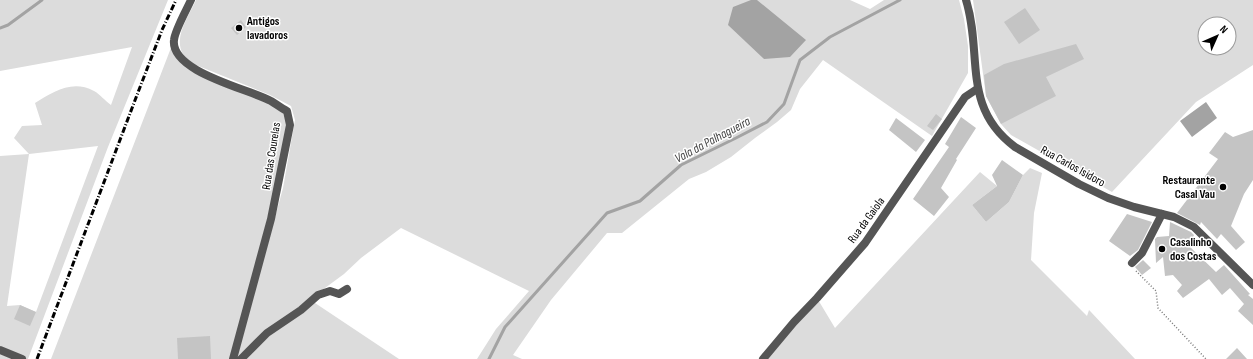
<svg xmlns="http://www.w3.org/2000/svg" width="1253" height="359" viewBox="0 0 1253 359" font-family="'Sofia Sans Condensed',sans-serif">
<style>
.green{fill:#dcdcdc;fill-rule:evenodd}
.water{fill:#a3a3a3}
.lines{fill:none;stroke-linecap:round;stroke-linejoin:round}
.stream{stroke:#a3a3a3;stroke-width:3}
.building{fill:#c4c4c4}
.path{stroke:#777;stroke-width:1.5;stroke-dasharray:1 2;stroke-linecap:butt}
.minor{stroke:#555;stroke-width:8}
.tertiary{stroke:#555;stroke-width:8}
.rail{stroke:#000;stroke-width:3;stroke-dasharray:6 2 1 2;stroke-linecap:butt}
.poi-dot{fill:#000;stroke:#fff;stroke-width:1.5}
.labels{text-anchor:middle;stroke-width:3;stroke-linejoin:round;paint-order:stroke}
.poi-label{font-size:12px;font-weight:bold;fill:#000;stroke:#fff;text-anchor:start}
.street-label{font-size:12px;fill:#000;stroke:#fff}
.water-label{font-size:13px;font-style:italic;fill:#444;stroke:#fff}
</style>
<rect width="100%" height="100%" fill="#fff"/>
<path class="green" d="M0 0H168L108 147 28 359H0V156L29 154 14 138 22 126 42 125 35 103C53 92 72 79 94 91 100 94 105 101 111 105L132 47 0 71ZM98 146 36 312 20 305 7 306 29 154Z
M196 0H850L870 9 884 0H959L964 19 968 46V73L932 136 823 60 800 89 791 110 777 122 755 138 731 157 706 172 689 179 622 233H607L551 300 513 355 522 359H477L496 329 529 291 401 228 361 258 344 274 272 327 237 357 283 188 295 120 291 106 270 95 191 63C189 61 185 57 183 54 173 37 189 16 196 0Z
M973 0H1253V65L1196 102 1112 192 1011 135 1001 124 986 96ZM1205 24H1229V48H1205Z
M174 40 183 61 287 111 290 125 233 359H51Z
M1030 168 1042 173 1034 213 1031 260 1087 316 1089 310 1091 312 1135 359H763L817 298 835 328 980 172 997 186 972 205 986 222 1009 202 1023 175Z
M312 301 399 359H241Z"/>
<path class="water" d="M751 0H757L806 40 790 57 764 59 728 25 733 7Z
M1206 102 1217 118 1192 137 1180 121Z"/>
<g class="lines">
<path class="stream" d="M0 28 8 25 42 0
M489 359 505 327 607 213 640 201 681 165 736 138 767 122 784 104 800 60 830 37 900 0"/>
</g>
<path class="building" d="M1025 8 1040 30 1019 44 1004 22Z
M241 20 246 27 237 35 231 28Z
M1076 44 1084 59 1046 77 1056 96 1001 124 986 96 984 75 1004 64Z
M936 114 942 119 933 130 927 126Z
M961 117 976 128 956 159 957 160 941 188 949 197 934 216 913 199 949 147 945 144Z
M896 118 925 140 916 152 889 130Z
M1253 130V180L1244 194 1231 226 1245 242 1236 250 1221 234 1217 239 1201 222 1200 225 1177 213 1218 159 1209 153 1225 132 1233 137Z
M1002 160 1023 175 1009 202 986 222 972 205 997 186 992 175Z
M1127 214 1152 222 1138 250 1130 256 1109 241Z
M1170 222 1191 232 1194 235 1189 246 1216 272 1224 265 1250 294 1248 295 1253 299V325L1238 311 1244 304 1230 288 1222 295 1209 279 1183 298 1177 291 1182 285 1173 275 1165 276 1163 257 1156 263 1155 239 1157 237 1169 236Z
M1143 260 1151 268 1142 275 1135 267Z
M20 305 36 312 30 326 14 319Z
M210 336 211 359H178L177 338Z
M1237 348 1247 359H1226Z"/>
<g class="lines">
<path class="path" d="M1136 271 1156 291 1158 308 1206 359"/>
<path class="minor" d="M191 0C187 9 175 30 174 40 170 72 249 89 271 101 276 104 281 108 287 111L290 125 271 219 233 359
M1132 263 1142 253 1162 214
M0 350 22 359
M241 359 267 333 301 310 318 295 330 291 339 294 347 289
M763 359 794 322 817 298 865 243 965 97 977 89"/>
<path class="tertiary" d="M966 0C983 54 961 107 1015 147L1079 184 1108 198 1134 207 1174 217 1194 227 1253 285"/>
<path class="rail" d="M37 359 137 95 162 30 176 0"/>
</g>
<g class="poi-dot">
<circle cx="239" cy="28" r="4"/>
<circle cx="1223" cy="187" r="4"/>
<circle cx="1162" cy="249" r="4"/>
</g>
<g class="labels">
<g class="poi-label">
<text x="247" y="25">Antigos<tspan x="247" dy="14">lavadoros</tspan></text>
<text x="1215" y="184" text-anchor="end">Restaurante<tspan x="1215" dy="14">Casal Vau</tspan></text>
<text x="1170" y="246">Casalinho<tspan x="1170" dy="14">dos Costas</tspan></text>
</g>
<g class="street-label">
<text transform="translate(271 156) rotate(-81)" y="4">Rua das Courelas</text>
<text transform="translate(1073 166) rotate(29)" y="4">Rua Carlos Isidoro</text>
<text transform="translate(866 220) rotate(-54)" y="4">Rua da Gaiola</text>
</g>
<g class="water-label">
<text transform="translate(712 139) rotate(-28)" y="5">Vala da Palhagueira</text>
</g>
</g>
<g transform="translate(1217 36) rotate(45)"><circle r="19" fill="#ffffff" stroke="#999999"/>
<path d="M0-3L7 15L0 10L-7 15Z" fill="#000000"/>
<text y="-6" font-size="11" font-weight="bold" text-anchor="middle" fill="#000000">N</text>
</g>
</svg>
